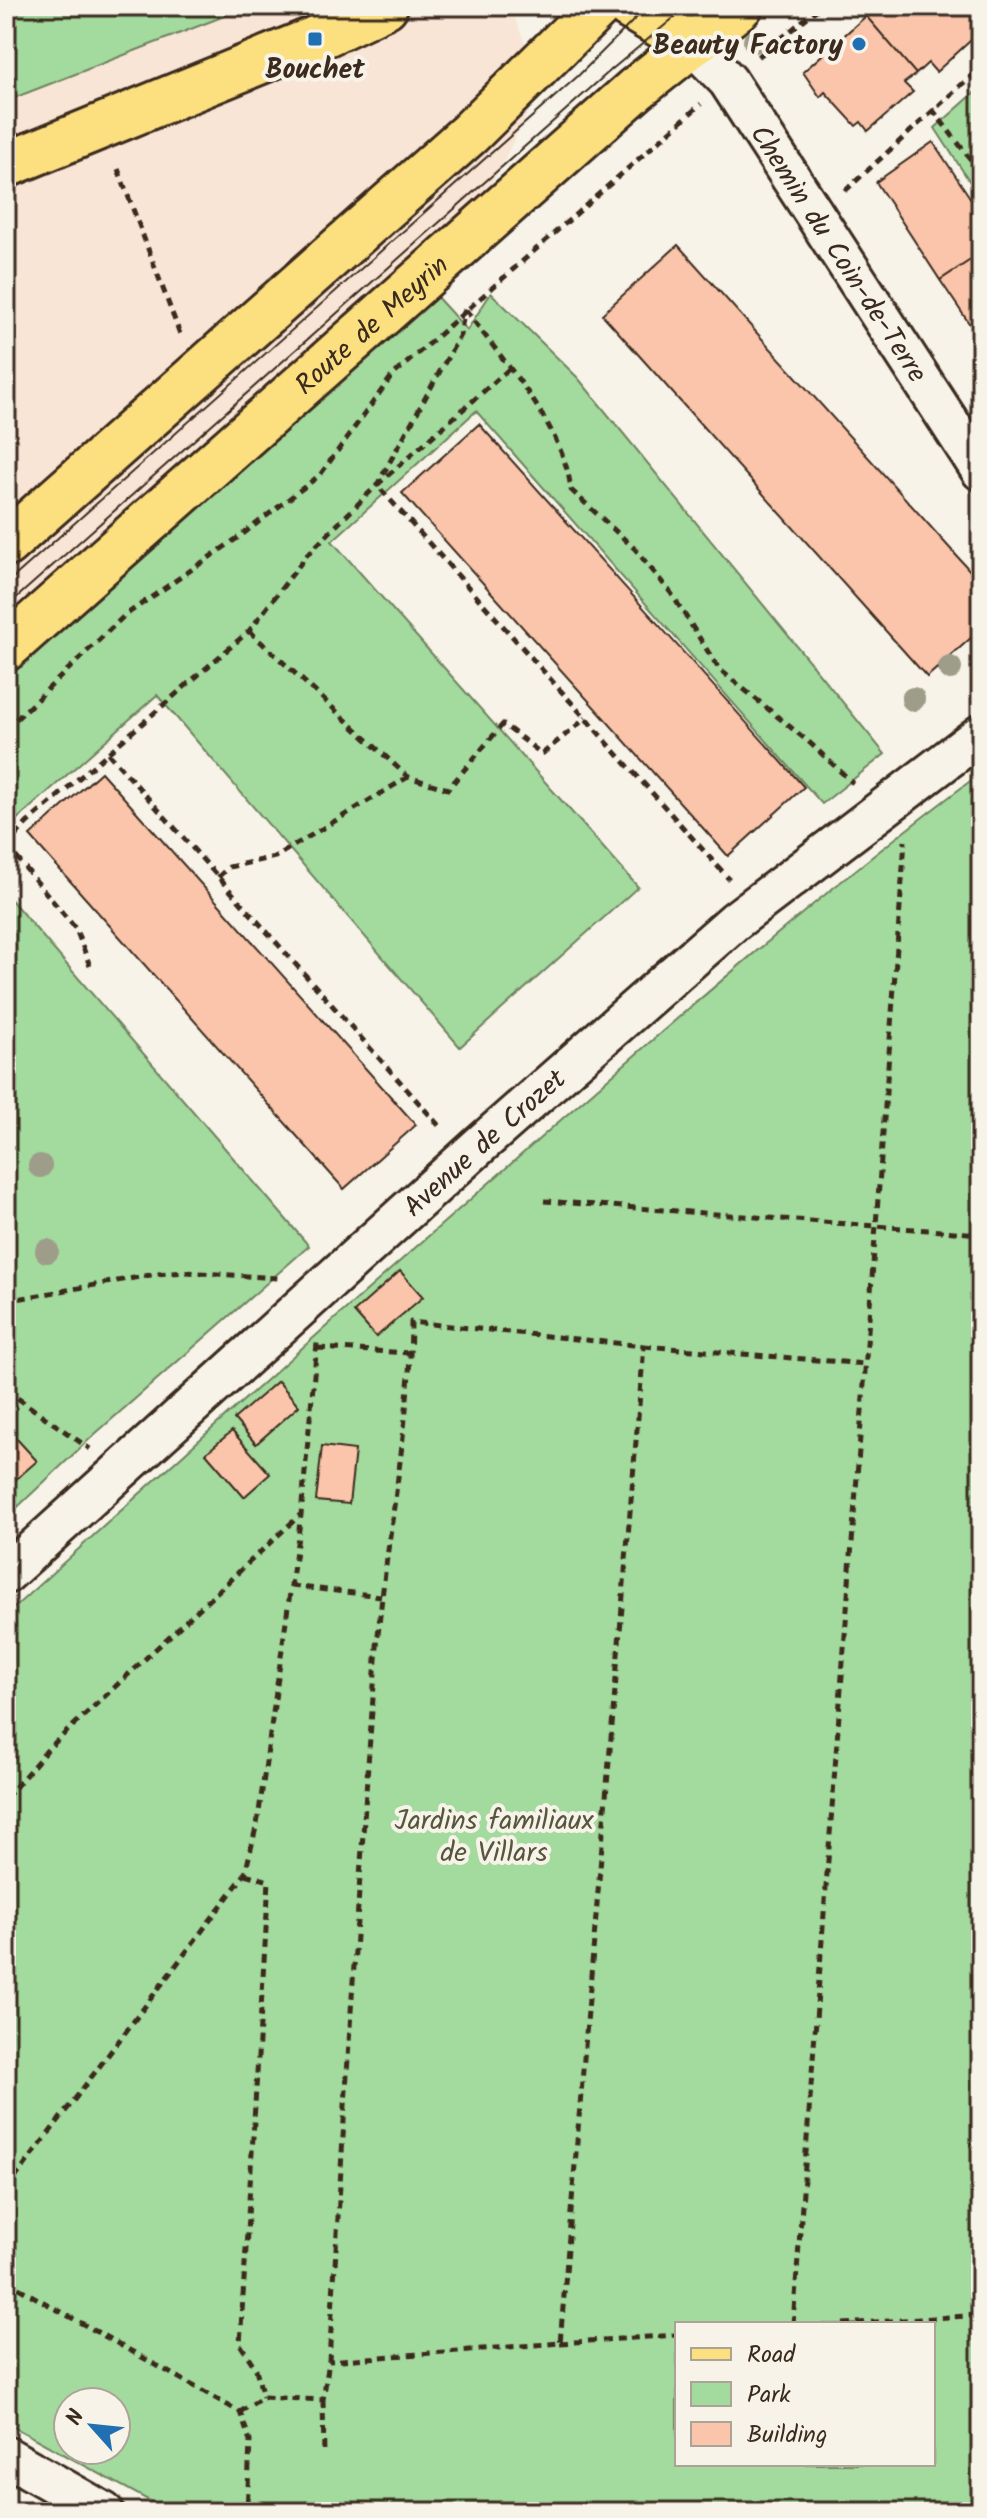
<svg xmlns="http://www.w3.org/2000/svg" width="987" height="2518" viewBox="0 0 987 2518" font-family="Kalam,sans-serif">
<style>
.built{fill:#f8e5d6}
.green{fill:#a3da9e;stroke:#6f825e;stroke-width:2;fill-rule:evenodd}
.building{fill:#fac5ab;stroke:#3b2a1e;stroke-width:2}
.lines{fill:none;stroke-linecap:round;stroke-linejoin:round}
.street-casing{stroke:#3b2a1e;stroke-width:44}
.primary-casing{stroke:#3b2a1e;stroke-width:50}
.path{stroke:#3b2a1e;stroke-width:5;stroke-dasharray:8 6;stroke-linecap:butt}
.street{stroke:#f7f3e8;stroke-width:38}
.primary{stroke:#fce080;stroke-width:44}
.tram{stroke:#3b2a1e;stroke-width:2}
.tree{fill:#9e9d8a}
.poi-dot{fill:#1f6fb2;stroke:#f7f3e8;stroke-width:3}
.labels{text-anchor:middle;stroke-width:8;stroke-linejoin:round;paint-order:stroke}
.poi-label{font-size:28px;font-weight:bold;fill:#3b2a1e;stroke:#f7f3e8;text-anchor:end}
.street-label{font-size:28px;fill:#3b2a1e;stroke:#f7f3e8}
.park-label{font-size:28px;fill:#55563e;stroke:#f7f3e8}
</style>
<rect width="100%" height="100%" fill="#f7f3e8"/>
<filter id="ink" filterUnits="userSpaceOnUse"><feTurbulence type="fractalNoise" baseFrequency=".0125" numOctaves="2"/><feDisplacementMap in="SourceGraphic" scale="16" xChannelSelector="R" yChannelSelector="G"/><feConvolveMatrix kernelMatrix="1 2 1 2 8 2 1 2 1" color-interpolation-filters="sRGB"/></filter>
<g filter="url(#ink)">
<path class="built" d="M250 6H510L542 85 435 295 6 674V101Z"/>
<path class="green" d="M6 6H250L6 101Z
M981 87V199L935 128Z
M491 293 578 378 885 754 822 804 476 411 332 541 638 887 460 1047 157 695 6 829V674L435 295 467 330Z
M981 773V2512H170L6 2423V1615C174 1462 342 1311 513 1162 665 1028 818 894 981 773ZM677 2324H933V2464H677ZM68 2402H116V2450H68Z
M6 894 309 1246 95 1434 6 1518Z"/>
<path class="building" d="M878 6H977L981 16 972 24 980 32 936 72 928 63 916 74 866 16Z
M866 16 916 74 904 83 913 92 868 131 861 122 856 126 825 92 820 97 803 72Z
M933 142 981 214V253L940 280 876 182Z
M678 245 981 583V629L927 677 602 314Z
M981 253V341L940 280Z
M479 424 804 787 728 856 402 493Z
M101 772 416 1125 344 1189 30 836Z
M400 1271 423 1297 376 1337 354 1312Z
M278 1381 299 1406 256 1444 234 1419Z
M6 1427 37 1461 6 1488Z
M232 1431 270 1474 244 1497 206 1453Z
M322 1446 355 1450 349 1504 316 1501Z"/>
<g class="lines">
<defs>
<g id="street">
<path id="s1" d="M691 43 728 81 981 471"/>
<path id="s2" d="M6 1574 481 1144 735 921 981 734"/>
<path d="M6 2456 104 2512"/>
</g>
<g id="primary">
<path d="M628 6 691 43"/>
<path d="M6 165 315 39 385 6"/>
<path d="M6 544 469 134 599 6"/>
<path id="s3" d="M6 648 636 89 740 6"/>
</g>
</defs>
<use href="#street" class="street-casing"/>
<use href="#primary" class="primary-casing"/>
<path class="path" d="M758 57 821 6
M932 109 981 173
M118 169 180 334
M845 191 981 67
M466 310C503 362 564 426 571 490L635 549 671 593 719 669 810 743 853 783
M509 369 377 485 729 879
M249 631 408 777 448 789 503 724 542 754 586 718
M6 729 124 616 239 537 320 475 392 376 701 104
M108 753 442 1129
M7 846 76 929 90 966
M6 847 27 823 249 631 307 555 377 485 460 335 465 309
M218 877 229 867 275 857 408 777
M544 1201 981 1234
M6 1301 156 1274 186 1272 278 1278
M644 1346 866 1364
M318 1348 410 1353
M6 1390 90 1449
M291 1586 381 1596
M6 1798 48 1749 300 1515
M245 1874 269 1881 240 2344 256 2369 263 2397
M6 2190 245 1874 258 1819 301 1515 317 1343
M6 2281 240 2412 250 2441 247 2512
M793 2324 905 841
M843 2324 981 2315
M560 2343 677 2335
M323 2400 324 2456
M240 2412 263 2397 323 2400 329 2361C344 2123 358 1885 377 1647 386 1538 410 1431 411 1322L644 1346 560 2343 329 2361"/>
<use href="#street" class="street"/>
<use href="#primary" class="primary"/>
<path class="tram" d="M6 584 578 76 648 6
M6 607 611 70 688 6"/>
</g>
<g class="tree">
<circle cx="755" cy="41" r="12"/>
<circle cx="950" cy="668" r="12"/>
<circle cx="913" cy="699" r="12"/>
<circle cx="40" cy="1166" r="12"/>
<circle cx="47" cy="1251" r="12"/>
</g>
</g>
<g class="poi-dot">
<rect x="307" y="31" width="16" height="16" rx="4"/>
<circle cx="859" cy="44" r="8"/>
</g>
<g class="labels">
<g class="poi-label">
<text x="843" y="54">Beauty Factory</text>
<text x="315" y="78" text-anchor="middle">Bouchet</text>
</g>
<g class="street-label">
<text dy="10" stroke="none"><textPath href="#s1" startOffset="258">Chemin du Coin-de-Terre</textPath></text>
<text dy="10" stroke="none"><textPath href="#s3" startOffset="488">Route de Meyrin</textPath></text>
<text dy="10" stroke="none"><textPath href="#s2" startOffset="644">Avenue de Crozet</textPath></text>
</g>
<g class="park-label">
<text x="494" y="1829">Jardins familiaux<tspan x="494" dy="32">de Villars</tspan></text>
</g>
</g>
<rect width="987" height="2518" fill="none" stroke="#f7f3e8" stroke-width="32"/>
<rect x="16" y="16" width="955" height="2486" fill="none" stroke="#3b2a1e" stroke-width="3" filter="url(#ink)"/>
<rect x="675" y="2322" width="260" height="144" fill="#f7f3e8" stroke="#aca397" stroke-width="2"/>
<rect x="691" y="2348" width="40" height="12" fill="#fce080" stroke="#aca397" stroke-width="2"/>
<text x="747" y="2362" font-size="24" fill="#3b2a1e">Road</text>
<rect x="691" y="2382" width="40" height="24" fill="#a3da9e" stroke="#aca397" stroke-width="2"/>
<text x="747" y="2402" font-size="24" fill="#3b2a1e">Park</text>
<rect x="691" y="2422" width="40" height="24" fill="#fac5ab" stroke="#aca397" stroke-width="2"/>
<text x="747" y="2442" font-size="24" fill="#3b2a1e">Building</text>
<g transform="translate(92 2426) rotate(297)"><circle r="38" fill="#f7f3e8" stroke="#aca397" stroke-width="2"/>
<path d="M0-6L14 30L0 20L-14 30Z" fill="#1f6fb2"/>
<text y="-12" font-size="22" font-weight="bold" text-anchor="middle" fill="#3b2a1e">N</text>
</g>
</svg>
